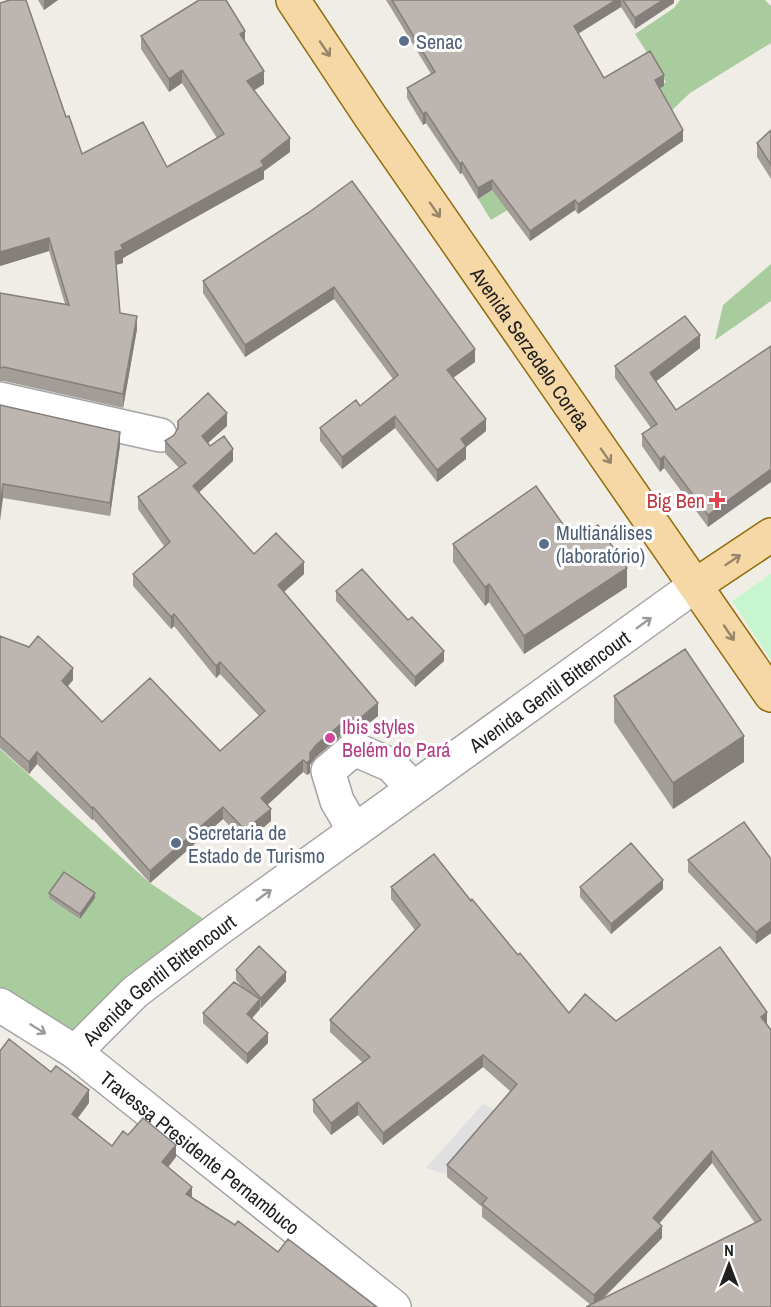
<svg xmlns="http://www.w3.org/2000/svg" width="771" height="1307" viewBox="0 0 771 1307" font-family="'Archivo Narrow',sans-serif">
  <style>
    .forest { fill: #a9cc9e }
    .park { fill: #c7f6ce }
    .parking { fill: #e0e0e0 }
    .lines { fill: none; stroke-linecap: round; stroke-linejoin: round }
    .minor-casing { stroke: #a4a4a4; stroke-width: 36 }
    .major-casing { stroke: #916c0a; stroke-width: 36 }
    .minor { stroke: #fff; stroke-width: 33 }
    .major { stroke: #f6d8a6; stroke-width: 33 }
    .wall { fill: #a39d97; fill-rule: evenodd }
    .shaded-wall { fill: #847f7b }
    .building { fill: #bdb6b0; stroke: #847f7b; stroke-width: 1.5 }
    .oneway { stroke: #96856a }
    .oneway2 { stroke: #9b9b9b }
    .service-dot { fill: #5c6f8a; stroke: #fff; stroke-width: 2 }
    .health-dot { fill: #e0444e; stroke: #fff; stroke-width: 2 }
    .hotel-dot { fill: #d1479c; stroke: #fff; stroke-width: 2 }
    .labels { text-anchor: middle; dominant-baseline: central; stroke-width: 6; stroke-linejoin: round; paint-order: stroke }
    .service-label { font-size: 20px; fill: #4e5e75; stroke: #fff; text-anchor: start }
    .street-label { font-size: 20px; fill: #202020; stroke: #fff }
    .health-label { font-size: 20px; fill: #be3a42; stroke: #fff; text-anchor: end }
    .hotel-label { font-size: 20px; fill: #b23c85; stroke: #fff; text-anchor: start }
  </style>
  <rect width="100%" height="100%" fill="#f0ede7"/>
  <path class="forest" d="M680,0H765L771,6V43L690,93L668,114L491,220L478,199L666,82L635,34L674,8Z
    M771,264V301L715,340L723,305Z
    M0,749L150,883L217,928L73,1035L0,989Z"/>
  <path class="park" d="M771,574V660L732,601Z"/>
  <path class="parking" d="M483,1104L501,1114L445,1174L426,1168Z"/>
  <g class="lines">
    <defs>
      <g id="minor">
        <path d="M0,399L160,435"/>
        <path d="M354,830L337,801L328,771L354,749L391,765L413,788"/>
        <path id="s1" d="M0,1005L75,1052L394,1307"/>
        <path id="s2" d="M75,1052L135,992L217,930L696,585"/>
      </g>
      <g id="major">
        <path id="s3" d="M293,0L370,116L771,695"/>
        <path d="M696,585L771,535"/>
      </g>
    </defs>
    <use href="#minor" class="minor-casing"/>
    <use href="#major" class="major-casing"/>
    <use href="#minor" class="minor"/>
    <use href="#major" class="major"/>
  </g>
  <path class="wall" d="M38,0H58L44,10Z
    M386,0H674V3L635,29L621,7L578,34L604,78L664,86L660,88L683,141L578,214L575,210L530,241L492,190L478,199L462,173L460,174L426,123L423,125L407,98V88L431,74Z
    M0,3L66,117L82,154L167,167L217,138L182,83L169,92L141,49V36L245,41L264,84L254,90L290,152L264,171V179L123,258V263L116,265L120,313L137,329L123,408L4,381H0V293L65,304L49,251L0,266Z
    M771,130V179L757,157V143Z
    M308,213L475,362L453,378L486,431L466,447V459L437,482L395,428L342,469L320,441V428L360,406L393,379L334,299L245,357L203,293V281Z
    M771,346L708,527L664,468L660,472L642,446V434L651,428L615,378V366L700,348L656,381L676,410Z
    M0,405L120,445L110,516L3,498Z
    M227,426L208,443L210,446L233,461L199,492L254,554L304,574L284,592L378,716L359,731H351L342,735L316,757L310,765V773L307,775L303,772L267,805L271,821L245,843L223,819L150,883L93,819L92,820L37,764L29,774L0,748V636L73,680L68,686L102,722L220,751L259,716L220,674L216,678L174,626L171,629L133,586V574L164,546L138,509V497L179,468L165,453V441Z
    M574,540L627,587L524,654L489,602L485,606L453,562V544Z
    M336,591L444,661L415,687L336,601Z
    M614,696L744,762L673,809L614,722Z
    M771,859V933L756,944L688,872V860Z
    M391,887L471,901L569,1013L616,1021L767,1025L771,1307L591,1305L482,1217V1207L447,1177V1165L510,1091L483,1067L383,1145L358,1115L331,1135L313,1112V1100L362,1062L330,1032V1020L415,930L391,899ZM712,1163L755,1223L603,1299L662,1238L659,1224Z
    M580,887L663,889L611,934L580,897Z
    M49,893L95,898L80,919L49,898Z
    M236,970L286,981L261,1008L260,1007V1009L252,1018L268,1043L247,1064L203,1023V1013L243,988L236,980Z"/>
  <path class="shaded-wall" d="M44,0H58L44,10Z
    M616,0H621V7L574,36V26Z
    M663,0H674V3L635,29V18Z
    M245,31V44L240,34Z
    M182,70V83L169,92V79Z
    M264,71V84L247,95V81Z
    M664,75V86L655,91V80Z
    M426,112V123L423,125V114Z
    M683,130V141L578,214V204Z
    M290,138V152L264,171V179L123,258V263L115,265V252L121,245L261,161Z
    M462,162V173L460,174V164Z
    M492,180V190L478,199V188Z
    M575,200V210L530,241V231Z
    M49,238V251L0,266V252Z
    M334,287V299L245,357V345Z
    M137,316V329L123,408V394Z
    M700,335V348L650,386V373Z
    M475,349V362L447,382V370Z
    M227,413V426L202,448V436Z
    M395,416V428L342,469V457Z
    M486,419V431L466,447V459L437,482V470L461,439Z
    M120,432V445L110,516V503Z
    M233,449V461L193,498V486Z
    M664,456V468L660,472V459Z
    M771,469V482L708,527V515Z
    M3,484V498L0,521V508Z
    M304,562V574L278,597V585Z
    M627,568V587L524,654V636Z
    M489,584V602L485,606V587Z
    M174,614V626L171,629V617Z
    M444,651V661L415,687V677Z
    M220,662V674L216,678V666Z
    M73,668V680L62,693V681Z
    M378,703V716L359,731V719Z
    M351,718V731L342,735L316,757L310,765V773L307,775V763L310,753L316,745L342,723Z
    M744,736V762L673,809V783Z
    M37,752V764L29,774V762Z
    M303,760V772L261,811V798Z
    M93,807V819L92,820V808Z
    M223,807V819L150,883V871Z
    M271,809V821L245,843V830Z
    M663,880V889L611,934V924Z
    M95,893V898L80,919V914Z
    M771,921V933L756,944V932Z
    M286,972V981L261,1008V998Z
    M260,999V1009L247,1024V1014Z
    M767,1012V1025L761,1017Z
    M268,1033V1043L247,1064V1054Z
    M483,1055V1067L383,1145V1133Z
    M89,1090V1103L72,1126V1114Z
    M358,1102V1115L331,1135V1123Z
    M176,1145V1157L162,1175V1162Z
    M712,1151V1163L653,1230V1218Z
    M192,1187V1199L186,1194Z
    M662,1226V1238L594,1307V1295Z"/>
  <path class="building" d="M10,0H26L66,117L69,116L82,154L143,122L167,167L224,134L182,70L169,79L141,36L199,0H226L245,31L240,34L264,71L247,81L290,138L261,161L264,166L121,245L123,249L115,252L120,313L137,316L123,394L4,367L0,368V293L69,305L49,238L0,252V3Z
    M392,0H616L574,26L604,78L650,51L664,75L655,80L683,130L578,204L575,200L530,231L492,180L478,188L462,162L460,164L426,112L423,114L407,88L435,72Z
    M623,0H663L635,18Z
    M771,130V165L757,143Z
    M352,181L475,349L447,370L486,419L461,439L466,446L437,470L395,416L342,457L320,428L356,400L360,406L398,375L334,287L245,345L203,281L308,213Z
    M685,316L700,335L650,373L676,410L771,346V469L708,515L664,456L660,459L642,434L657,424L615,366Z
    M208,393L227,413L202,436L210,446L224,436L233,449L193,486L254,554L276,533L304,562L278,585L378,703L359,719L351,718L342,723L316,745L310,753V760L307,763L303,760L261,798L271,809L245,830L223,807L150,871L93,807L92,808L37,752L29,762L0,736V636L29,647L38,636L73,668L62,681L102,722L150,678L220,751L265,711L220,662L216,666L174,614L171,617L133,574L170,542L138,497L186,463L165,441L174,435L178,428V421Z
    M0,405L120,432L110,503L3,484L0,508Z
    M536,486L574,540L598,525L627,568L524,636L489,584L485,587L453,544Z
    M362,569L408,620L412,617L444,651L415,677L336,591Z
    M685,649L744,736L673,783L614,696Z
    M744,822L771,859V921L756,932L688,860Z
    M631,843L663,880L611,924L580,887Z
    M434,854L471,901L472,899L518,955L520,953L569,1013L585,994L616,1021L720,947L767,1012L761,1017L771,1030V1307H586L761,1220L712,1151L653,1218L662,1226L594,1295L482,1204L487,1198L447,1165L517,1084L483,1055L383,1133L358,1102L331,1123L313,1100L370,1057L330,1020L420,925L391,887Z
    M64,872L95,893L80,914L49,893Z
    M259,946L286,972L261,998L236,970Z
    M234,982L260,999L247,1014L268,1033L247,1054L203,1013Z
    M9,1039L51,1072L56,1066L89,1090L72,1114L112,1146L123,1131L128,1135L143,1118L176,1145L162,1162L192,1187L186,1194L235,1225L238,1221L278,1252L288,1239L377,1307H0V1051Z"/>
  <defs><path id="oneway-shaft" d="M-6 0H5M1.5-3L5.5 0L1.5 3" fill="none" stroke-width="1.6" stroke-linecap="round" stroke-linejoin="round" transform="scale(1.5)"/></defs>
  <g class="oneway">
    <use href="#oneway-shaft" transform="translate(325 49) rotate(56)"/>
    <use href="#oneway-shaft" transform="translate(435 210) rotate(55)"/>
    <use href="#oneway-shaft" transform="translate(606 456) rotate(55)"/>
    <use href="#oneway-shaft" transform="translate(733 560) rotate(-34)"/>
    <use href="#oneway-shaft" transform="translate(729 633) rotate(56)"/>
  </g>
  <g class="oneway2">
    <use href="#oneway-shaft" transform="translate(644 623) rotate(-36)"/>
    <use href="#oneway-shaft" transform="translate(264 895) rotate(-36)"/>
    <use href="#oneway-shaft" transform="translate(38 1029) rotate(32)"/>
  </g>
  <g class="service-dot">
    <circle cx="404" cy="41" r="6"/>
    <circle cx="544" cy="544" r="6"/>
    <circle cx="176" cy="843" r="6"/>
  </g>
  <path class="health-dot" d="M714 491h6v6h6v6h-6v6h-6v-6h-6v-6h6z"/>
  <circle class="hotel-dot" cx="330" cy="738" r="6"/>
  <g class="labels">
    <g class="service-label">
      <text x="416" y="41">Senac</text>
      <text x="556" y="532">Multianálises<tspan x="556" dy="23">(laboratório)</tspan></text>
      <text x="188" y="832">Secretaria de<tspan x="188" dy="23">Estado de Turismo</tspan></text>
    </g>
    <g class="street-label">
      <text stroke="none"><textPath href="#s3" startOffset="422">Avenida Serzedelo Corrêa</textPath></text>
      <text stroke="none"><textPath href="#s2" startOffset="597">Avenida Gentil Bittencourt</textPath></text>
      <text stroke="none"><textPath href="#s2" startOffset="111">Avenida Gentil Bittencourt</textPath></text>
      <text stroke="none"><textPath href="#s1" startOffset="249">Travessa Presidente Pernambuco</textPath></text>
    </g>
    <g class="health-label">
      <text x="705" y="500">Big Ben</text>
    </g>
    <g class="hotel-label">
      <text x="342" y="726">Ibis styles<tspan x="342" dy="23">Belém do Pará</tspan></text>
    </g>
  </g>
  <g transform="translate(729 1265)" stroke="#ffffff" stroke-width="4.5" paint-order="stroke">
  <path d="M0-4.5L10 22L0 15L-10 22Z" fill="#202020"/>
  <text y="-9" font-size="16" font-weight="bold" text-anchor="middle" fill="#202020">N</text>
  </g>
</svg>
